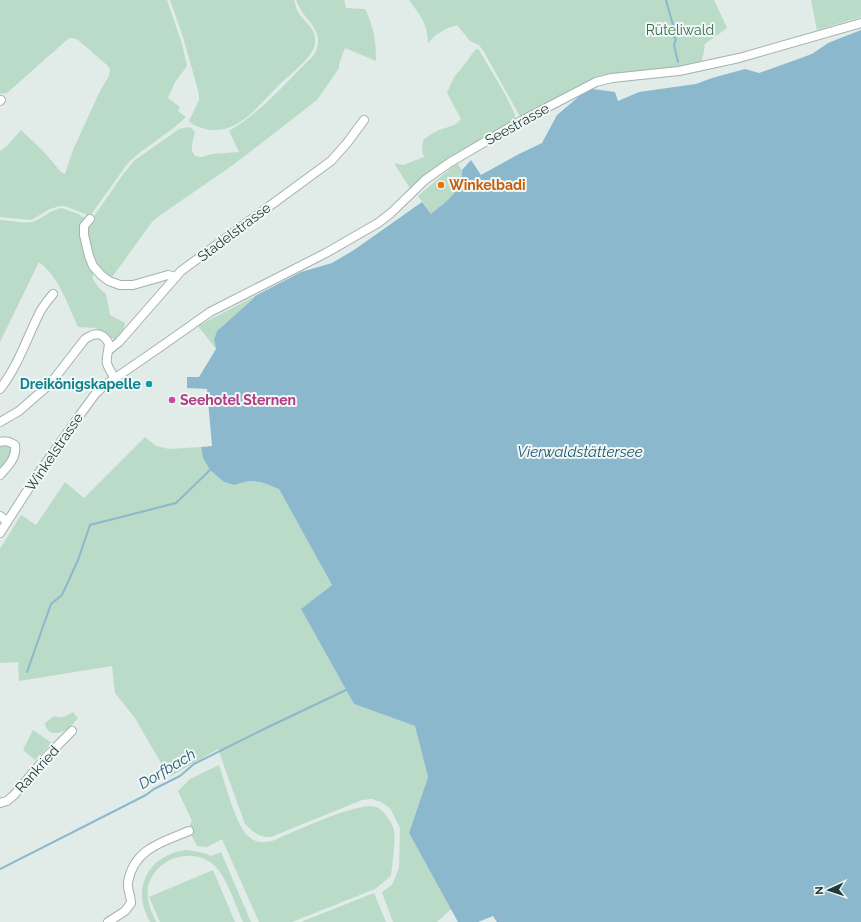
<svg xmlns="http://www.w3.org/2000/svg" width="861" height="922" viewBox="0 0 861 922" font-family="Raleway,sans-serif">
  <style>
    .green { fill: #badbc8 }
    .water { fill: #8bb8cd }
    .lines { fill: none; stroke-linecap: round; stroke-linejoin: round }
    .stream { stroke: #8bb8cd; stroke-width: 2 }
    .minor-casing { stroke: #a4b2b0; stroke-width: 10 }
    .minor { stroke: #fff; stroke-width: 8 }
    .food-dot { fill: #e8710a; stroke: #f1f7f5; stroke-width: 1.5 }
    .culture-dot { fill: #0f9aa8; stroke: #f1f7f5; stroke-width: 1.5 }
    .hotel-dot { fill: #d1479c; stroke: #f1f7f5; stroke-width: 1.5 }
    .labels { text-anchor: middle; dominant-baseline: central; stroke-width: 4; stroke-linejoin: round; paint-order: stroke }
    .park-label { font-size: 14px; fill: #2e6f52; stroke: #f1f7f5 }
    .street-label { font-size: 14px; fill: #223a38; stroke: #f1f7f5 }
    .food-label { font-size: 14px; font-weight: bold; fill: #c56008; stroke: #f1f7f5; text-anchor: start }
    .culture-label { font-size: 14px; font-weight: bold; fill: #0d838f; stroke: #f1f7f5; text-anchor: end }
    .hotel-label { font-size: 14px; font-weight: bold; fill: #b23c85; stroke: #f1f7f5; text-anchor: start }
    .water-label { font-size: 15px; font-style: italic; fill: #1f5773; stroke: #f1f7f5 }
  </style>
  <rect width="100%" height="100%" fill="#e1ebe8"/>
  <path class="green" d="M0,0H167L182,44L187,66L175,82L168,98L180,107L178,111L186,117L175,127L138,154L128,163L90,216L65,206H60L50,209L31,220L0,217V151L6,147L21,130L43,151L61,172L65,174L73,150L100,91L109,76L110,70L108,66L77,39L69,38L7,93L0,94Z
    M170,0H294C295,4 296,8 298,12C304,22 317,29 315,43C314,56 292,73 282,82C260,103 237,139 202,128C197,126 192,125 189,121L199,100V94L183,37Z
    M296,0H344L346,8L365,9C374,27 376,41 376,61L345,48L339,64V68L317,100L233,165L159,216L152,222L110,280L97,269L86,235L90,222L124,173L135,160L179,129L188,127L191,128L195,132C193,141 189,149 195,156L202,157L212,154L239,152L229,131C262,112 287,81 314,55C328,30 303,21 296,0Z
    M409,0H714L727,28L705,44L702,62L671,69L622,73L521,118L484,52L479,45L470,41L457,25C445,29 435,33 428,44C428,24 420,15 409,0Z
    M811,0H861V17L817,30Z
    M476,49L479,50C487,64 515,107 516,121L411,190L394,163L403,165L424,157L422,151L423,140C428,136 433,133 439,130C447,127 457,126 461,119L447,93L454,77L461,69Z
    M457,163L462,170L463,177L454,195L431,214L418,196Z
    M62,208L78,214L88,220L84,225L93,268V279L99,288L106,294L110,315L125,323L123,332L115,340L96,328L78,327C68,305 59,277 39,262L0,342V220C11,220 25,225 35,221C44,217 52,209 62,208Z
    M255,296L254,298L217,331L214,339L216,349L198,326Z
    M145,437L156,446L169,449L201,447L203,458L210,470L224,482L234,485L249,481L261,482L279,489L332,585L301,609L354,704L415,726L428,777L409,833L451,909L437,922H393L382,892L392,885L399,868L400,828L390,808L381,802L372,799L362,800L271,837C258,837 253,832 245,824L218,749L169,777L135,718L115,693L112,666L19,681L18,662L0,663V549L21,515L36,525L65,482L84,498Z
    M6,445L12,448V454L0,468V446Z
    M73,712L78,718C75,721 72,726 69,728C60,735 46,736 45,723L54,716C61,719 66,717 73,712Z
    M33,730L52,743L35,760L23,750Z
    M219,765C225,782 236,827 249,837C256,843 264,843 272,841C292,833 358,801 376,807C384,810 392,822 394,830C396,840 392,865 391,876L375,889L292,922H259L222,839L207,847L197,846L188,828L192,821L178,791L190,779Z
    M187,850L204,853L211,856L221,852L251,922H243C236,906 226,876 214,865C192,846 155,858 148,887C146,900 151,911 156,922H150C146,914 143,907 142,898C141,870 161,853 187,850Z
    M213,870L235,922H160L149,897Z
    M374,893L386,922H301Z"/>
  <path class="water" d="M861,30V922H497L493,916L478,922H458L409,833L428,777L415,726L354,704L301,609L332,585L279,489L261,482L249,481L234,485L224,482L210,470L203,458L201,447L212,446L207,389L187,388V377H199L216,349L214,339L217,331L254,298L255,296L301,272L332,263L354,250L422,202L431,214C445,202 464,191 462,170L471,160L481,175L519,154L542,143L557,115L576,99L581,93L593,89L615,92L618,101L639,92L696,84L712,78L745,69L759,73L812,54L828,43Z"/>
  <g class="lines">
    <path class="stream" d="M666,0L673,25L671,34L676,39L674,45L678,62
      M27,672L51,604L62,595L78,560L90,525L176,503L210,470
      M0,869L146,795L154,789L180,776L194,764L262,730L346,690"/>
    <defs>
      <path id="minor" d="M0,101L1,100
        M90,219L84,226V235L89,256L93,266L101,275L109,281L120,285H133L168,275L176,277
        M109,350L119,342L181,271L331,161L347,143L364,120
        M0,389C18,366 26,340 39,314C42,307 48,300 53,294
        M0,422L19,411L50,384L85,339C96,332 103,332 109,344C107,363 103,359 114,377
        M0,442C6,440 10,442 15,445C17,458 8,466 0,475
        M0,516L7,521
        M0,533L38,474L82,412L96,393L105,385L156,350L210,312L326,253L378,223L391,213L425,180L449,163L483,143L521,121L596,82L612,78L679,71L739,58L861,23
        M0,803L7,801L14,795L47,756L72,731
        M108,922L125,911L131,903C131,896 127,889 128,882C134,849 162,842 189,831"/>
    </defs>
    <use href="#minor" class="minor-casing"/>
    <use href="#minor" class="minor"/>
  </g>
  <circle class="food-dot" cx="441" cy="185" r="4"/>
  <circle class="culture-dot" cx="149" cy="384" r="4"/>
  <circle class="hotel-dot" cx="172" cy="400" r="4"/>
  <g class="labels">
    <g class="park-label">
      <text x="680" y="30">Rüteliwald</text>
    </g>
    <g class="street-label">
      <text transform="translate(517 124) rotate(-29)">Seestrasse</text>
      <text transform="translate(234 232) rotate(-37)">Stadelstrasse</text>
      <text transform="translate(54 452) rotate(-56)">Winkelstrasse</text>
      <text transform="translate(37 769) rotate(-48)">Rankried</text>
    </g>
    <g class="food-label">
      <text x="449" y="185">Winkelbadi</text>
    </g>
    <g class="culture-label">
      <text x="141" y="384">Dreikönigskapelle</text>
    </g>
    <g class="hotel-label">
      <text x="180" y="400">Seehotel Sternen</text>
    </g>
    <g class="water-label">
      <text x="580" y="452">Vierwaldstättersee</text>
      <text transform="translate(167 769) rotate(-31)">Dorfbach</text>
    </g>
  </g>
  <g transform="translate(829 890) rotate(267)" stroke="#f1f7f5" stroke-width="3" paint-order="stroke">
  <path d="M0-3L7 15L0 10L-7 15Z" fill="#223a38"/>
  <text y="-6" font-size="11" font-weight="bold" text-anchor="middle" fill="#223a38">N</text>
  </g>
</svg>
